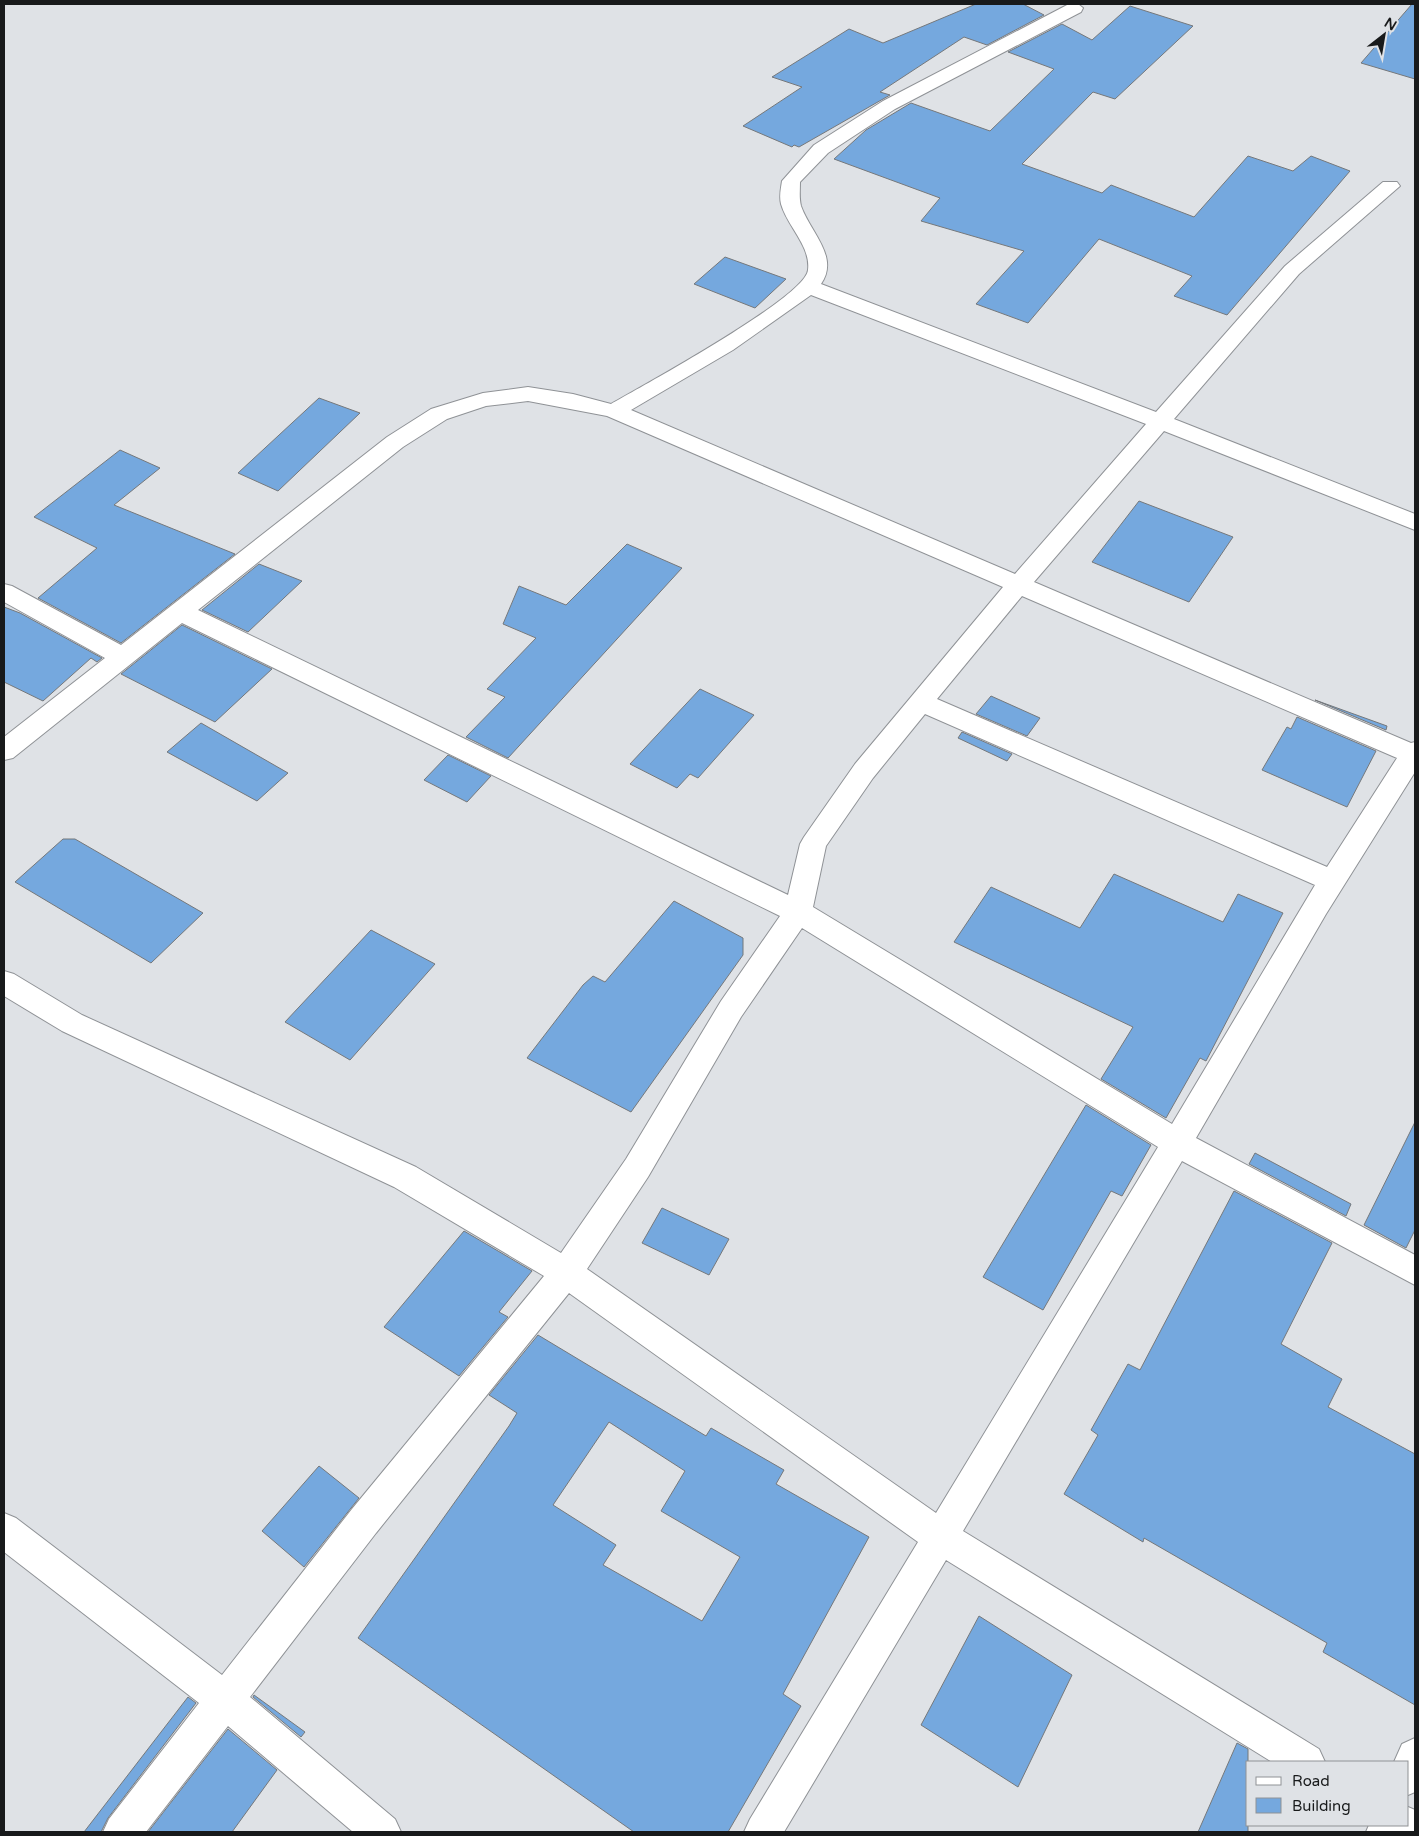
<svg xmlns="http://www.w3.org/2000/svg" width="1419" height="1836" viewBox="0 0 1419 1836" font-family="'Varela Round',sans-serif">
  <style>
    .building { fill: #75a8de; stroke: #75787b; fill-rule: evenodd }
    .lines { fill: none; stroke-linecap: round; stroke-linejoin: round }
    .minor-casing { stroke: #8f9296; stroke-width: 2 }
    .minor { fill: #fff; fill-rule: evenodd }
  </style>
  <rect width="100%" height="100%" fill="#dfe2e6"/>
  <path class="building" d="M976,4H1023L1044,15L987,45L964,37L880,92L890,95L799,147L794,145L792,147L743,126L802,87L772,77L849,29L883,43Z
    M1412,4H1415V79L1361,63Z
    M1130,6L1193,26L1115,99L1093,92L1022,164L1102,193L1111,185L1194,217L1248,156L1293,171L1311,156L1350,171L1227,315L1174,296L1192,276L1099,239L1028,323L976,304L1024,251L921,221L940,198L834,159L866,130L911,103L990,131L1054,69L1008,52L1062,24L1092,40Z
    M725,257L786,279L755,308L694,284Z
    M319,398L360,413L278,491L238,473Z
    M120,450L160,468L114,505L235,554L121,643L38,598L97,548L34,517Z
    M1139,501L1233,537L1189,602L1092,562Z
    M627,544L682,568L508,758L466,737L505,697L487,689L536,638L503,624L519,586L566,605Z
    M259,564L302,581L248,632L202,610Z
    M4,607L20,613L102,658L97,662L91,658L43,701L4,682Z
    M182,625L272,669L215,722L121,674Z
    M700,689L754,715L698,778L690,774L677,788L630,764Z
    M991,696L1040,718L1027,736L976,714Z
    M1315,700L1387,726L1386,730Z
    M1297,717L1376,751L1347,807L1262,770L1287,727L1291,729Z
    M201,723L288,773L257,801L167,752Z
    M962,732L1012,754L1007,761L958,738Z
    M448,755L491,776L467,802L424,780Z
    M63,839H75L203,913L151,963L15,882Z
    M1114,874L1223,922L1238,894L1283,913L1206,1061L1200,1058L1166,1118L1101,1079L1133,1027L954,942L991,887L1080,928Z
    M674,901L743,938V955L631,1112L527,1058L583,985L593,976L605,982Z
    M371,930L435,964L350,1060L285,1022Z
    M1086,1105L1151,1145L1122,1196L1111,1191L1043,1310L983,1277Z
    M1415,1122V1230L1406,1248L1364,1225Z
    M1255,1153L1351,1204L1346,1216L1249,1164Z
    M1234,1191L1332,1243L1281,1344L1342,1379L1328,1407L1415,1454V1705L1323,1652L1327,1643L1144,1538L1143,1542L1064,1494L1098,1435L1091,1430L1128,1364L1140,1370Z
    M662,1208L729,1239L709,1275L642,1243Z
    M464,1231L532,1271L499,1312L508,1317L459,1376L384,1327Z
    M538,1335L706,1436L711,1428L784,1470L776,1484L869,1537L783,1694L801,1706L728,1832H634L358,1638L509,1426L517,1413L489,1395ZM609,1422L685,1471L661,1511L740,1557L702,1621L603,1565L616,1545L553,1505Z
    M319,1466L359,1498L304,1567L262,1531Z
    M979,1616L1072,1675L1018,1787L921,1725Z
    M254,1695L305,1732L301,1737L253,1697Z
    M188,1697L196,1703L108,1818L101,1832H84Z
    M228,1729L277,1770L232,1832H148Z
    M1237,1743L1248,1749V1832H1198Z"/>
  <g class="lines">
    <defs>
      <path id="minor" d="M1069,4H1078L1083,8L1081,12L895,109L828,153L800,182C800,190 799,198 801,206C810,232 840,257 821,284L1156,412L1285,266L1383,182H1397L1400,186L1299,274L1174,419L1415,514V530L1164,431L1034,582L1411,743L1415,742V772L1326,914L1196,1138L1415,1255V1285L1182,1161L963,1531L1319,1749L1325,1762H1272L946,1560L784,1832H744L750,1819L918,1542L569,1293L376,1533L250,1697L395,1819L401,1832H353L228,1726L146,1832H103L109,1819L199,1703L4,1552V1513L16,1518L222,1675L352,1509L544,1276L394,1187L62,1031L4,996V971L14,974L82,1015L416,1167L561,1253L626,1159L721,1001L780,916L182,623L13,758L4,760V737L105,658L4,602V584L12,586L121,645L387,437L431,409L483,393L528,387L573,394L611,404C641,387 806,297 808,270C811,246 787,226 781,204C779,196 781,188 782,181L814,145L883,101ZM811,295L1146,424L1015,574L631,410L733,350ZM528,401L607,416L1003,587L855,764L804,837L800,844L788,895L198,610L403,447L447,419L486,406ZM1022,596L1397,758L1327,867L937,699ZM925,714L1315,885L1172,1124L813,907L826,846L873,778ZM802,928L1158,1147L936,1513L587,1269L648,1177L741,1017Z
        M1415,1738V1792L1408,1795V1762H1394L1402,1744Z
        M1408,1807L1415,1810V1832H1366L1369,1825H1408Z"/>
    </defs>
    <use href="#minor" class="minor-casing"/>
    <use href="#minor" class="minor"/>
  </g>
  <rect width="1419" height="1836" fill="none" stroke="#181a1b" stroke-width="10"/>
  <rect x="1246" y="1761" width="162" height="65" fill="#dfe2e6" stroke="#8f9295"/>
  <rect x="1256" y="1777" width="25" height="8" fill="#ffffff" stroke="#8f9295"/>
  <text x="1292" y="1786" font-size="15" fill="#181a1b">Road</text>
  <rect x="1256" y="1798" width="25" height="15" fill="#75a8de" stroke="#8f9295"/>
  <text x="1292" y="1811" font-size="15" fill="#181a1b">Building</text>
  <g transform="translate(1384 35) rotate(31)" stroke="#dfe2e6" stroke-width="4" paint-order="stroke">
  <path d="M0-4L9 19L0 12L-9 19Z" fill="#181a1b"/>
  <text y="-8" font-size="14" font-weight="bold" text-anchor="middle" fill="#181a1b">N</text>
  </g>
</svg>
